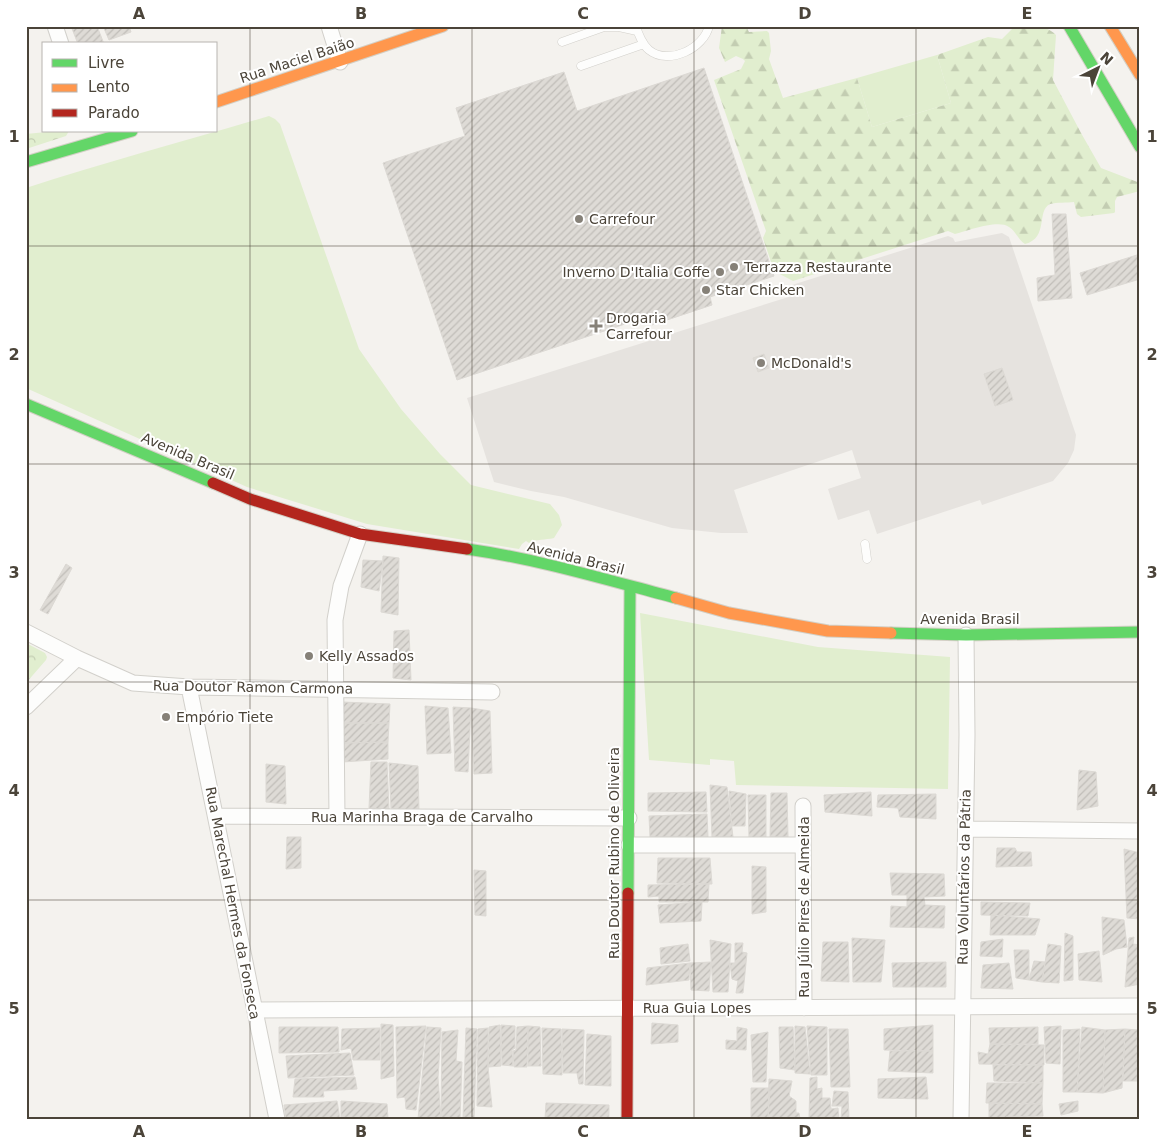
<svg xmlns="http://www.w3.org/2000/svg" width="1166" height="1145" viewBox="0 0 1166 1145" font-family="'DejaVu Sans',sans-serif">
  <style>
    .grass { fill: #e1eecf }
    .forest { fill: url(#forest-firs) }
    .park { fill: url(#park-crowns) }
    .parking { fill: #e6e3df }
    .building { fill: url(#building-hatch); stroke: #dcd9d4 }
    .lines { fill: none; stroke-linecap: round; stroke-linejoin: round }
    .lane-casing { stroke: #d2d0cb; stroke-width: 9 }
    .street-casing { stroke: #d2d0cb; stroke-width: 17 }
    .fast-casing { stroke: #d3cfc5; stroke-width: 13 }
    .slow-casing { stroke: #d3cfc5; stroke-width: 13 }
    .jam-casing { stroke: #d3cfc5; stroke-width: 13 }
    .lane { stroke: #fdfdfc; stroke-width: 8 }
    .street { stroke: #fdfdfc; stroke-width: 15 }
    .fast { stroke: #63d668; stroke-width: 11 }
    .slow { stroke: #ff974d; stroke-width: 11 }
    .jam { stroke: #b3261e; stroke-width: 11 }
    .grid { fill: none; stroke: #4b4439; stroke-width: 1; stroke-opacity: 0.55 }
    .poi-dot { fill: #868178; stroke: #fff; stroke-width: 2 }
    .labels { text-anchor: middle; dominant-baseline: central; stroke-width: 4; stroke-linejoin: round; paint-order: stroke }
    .street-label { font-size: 14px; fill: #4b4439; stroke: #fff }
    .poi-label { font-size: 14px; fill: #4b4439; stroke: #fff; text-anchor: start }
    .neatline { fill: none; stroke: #4b4439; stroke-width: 2 }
    .grid-label { font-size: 16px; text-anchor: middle; font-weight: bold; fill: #4b4439 }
  </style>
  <defs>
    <pattern id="forest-firs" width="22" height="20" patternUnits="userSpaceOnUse" patternTransform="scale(1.25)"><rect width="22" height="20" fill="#e1eecf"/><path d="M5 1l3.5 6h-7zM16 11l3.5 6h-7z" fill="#c3cdb2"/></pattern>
    <pattern id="park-crowns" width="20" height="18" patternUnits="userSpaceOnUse" patternTransform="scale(1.25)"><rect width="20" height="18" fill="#e1eecf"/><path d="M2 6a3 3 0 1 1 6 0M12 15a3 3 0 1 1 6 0" fill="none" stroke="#c3cdb2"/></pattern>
    <pattern id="building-hatch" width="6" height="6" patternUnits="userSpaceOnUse" patternTransform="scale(1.25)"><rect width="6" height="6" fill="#dedbd6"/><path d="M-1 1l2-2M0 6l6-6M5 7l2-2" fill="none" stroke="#c0bdb8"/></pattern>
  </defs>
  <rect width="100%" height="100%" fill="#f4f2ee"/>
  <path class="grass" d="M937,55L951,103L872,127L857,78Z
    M269,116L275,119L280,124L359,349L401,409L440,454L471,485L550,504L559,515L562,525L554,538C545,540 537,539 529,543L526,541L522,544L519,549L367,524L247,487L26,388V188C107,162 188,140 269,116Z
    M640,613L818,647L950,657L948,789L736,785L734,761L710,759V765L649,760Z"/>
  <path class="forest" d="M722,26H746L749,32L767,31L769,33L771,51L769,59L783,98L857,78L872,127L951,103L937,55L988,37L1002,39L1012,29C1029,27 1042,22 1056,35L1053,80L1081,133L1101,168L1140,183V191L1117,197L1115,201V212L1114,213L1081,217L1077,214L1074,202C1067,203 1057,202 1050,204C1036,211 1049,238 1025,244C1018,240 1016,231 1009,227C998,219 967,231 955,234L948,231L793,281L774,271L763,238L766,231L714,80L741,69L745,61L743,59L736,56L725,62L719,48Z"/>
  <path class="park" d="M56,131H69L66,136L26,149V134Z
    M26,643L45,653L47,657L46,660L26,683Z"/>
  <path class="parking" d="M1002,233L1009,237L1076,435L1074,450L1068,463L1053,481L982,505L980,500L877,534L869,510L838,520L828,489L861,478L852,450L734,490L748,533H721L672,528L564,497L531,491L494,482L467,398L795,295L792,285L948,236L953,238L955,242Z"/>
  <path class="building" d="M71,26H97L104,44H78Z
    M103,26H129L131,32L109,40Z
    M704,68L774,276L710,297L712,305L652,325L649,316L457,380L383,163L465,136L456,108L564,72L577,111Z
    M1052,214H1066L1072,298L1038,301L1037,278L1055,275Z
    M1140,254V279L1087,295L1080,273Z
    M764,354L769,368L758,372L753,358Z
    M1002,368L1013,400L995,406L984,374Z
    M383,556L399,558L398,615L381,612Z
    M363,560L383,561L379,591L361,587Z
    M66,564L72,568L48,614L40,610Z
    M409,630L411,680L393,678L394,631Z
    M342,702L390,704L389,723H343Z
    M425,706L448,708L451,753L427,754Z
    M453,707L471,708L468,772L455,771Z
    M471,708L490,711L492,773L474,774Z
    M343,723H389L388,742L342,743Z
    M388,742V759L342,762V743Z
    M371,762H387L389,810L369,808Z
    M389,763L418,766L419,812L391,808Z
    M266,764L285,766L286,804L266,802Z
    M1079,770L1096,772L1098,806L1077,810Z
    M710,785L727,787L733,837H712Z
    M729,791L746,794L745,826H732Z
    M706,792L707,812L648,811V793Z
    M871,792L872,816L825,812L824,795Z
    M771,793H787L788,837H770Z
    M936,794V819L900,817L898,808L877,807L878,795Z
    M748,795H766V837L749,838Z
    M707,814L708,837H650L649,816Z
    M287,837H301V868L286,869Z
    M997,848H1015L1017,852H1031L1032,866L996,867Z
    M1124,849L1140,853V919L1127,918Z
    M658,858H710L712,884L657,883Z
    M752,866L766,867V912L752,914Z
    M474,870L486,871V916L475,915Z
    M890,873L944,874L945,896L924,897L925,905L945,906L944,928L890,927L891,906L907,907V895H892Z
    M709,884L708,902H659V896L648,897V885Z
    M702,902L701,921L660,923L658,905Z
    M981,902L1030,903L1028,916L981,915Z
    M991,915L1040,919L1035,935H990Z
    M1102,917L1124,920L1127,947L1116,949L1103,955Z
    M1065,933L1073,936V980L1064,981Z
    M1134,937L1133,944L1140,945V984L1125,987L1129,938Z
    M852,938L885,940L881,982H853Z
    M1003,939L1002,957L980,956L981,942Z
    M710,940L731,944L728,992H713Z
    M823,942H848L849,982L821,981Z
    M735,943H743L742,952L747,953L743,993H736L738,981L732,979L730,963H735Z
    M688,944L690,961L661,964L660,948Z
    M1048,944L1061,946L1059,983L1042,982Z
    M1014,950H1029V980L1016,978Z
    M1099,951L1102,982L1079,980L1078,954Z
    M1034,961L1045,962L1042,982L1029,980Z
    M711,962L709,991L691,990L690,963Z
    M946,962V987H893L892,963Z
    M690,963L689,980L646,985L647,968Z
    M1009,963L1013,989L981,988L983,965Z
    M652,1023L678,1025V1042L651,1044Z
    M381,1024L393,1025L394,1076L381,1079Z
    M500,1025L501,1066L488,1067L489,1027Z
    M501,1025L515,1026V1048L512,1050L513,1066L502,1065Z
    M933,1025V1051L884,1050V1029Z
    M426,1026L416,1110L406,1109L405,1097L397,1098L396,1027Z
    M528,1026L540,1027L541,1066H528Z
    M528,1026L527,1067H514L513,1051L516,1050L517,1027Z
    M795,1026L805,1027L810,1074L795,1073Z
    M807,1026L827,1027V1075H811Z
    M1061,1026L1060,1064L1046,1063L1044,1027Z
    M279,1027H338L339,1052L279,1053Z
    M427,1027L441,1028L438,1078L441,1119H418Z
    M737,1027L747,1029L746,1050L726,1049V1040L737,1041Z
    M779,1027H793L795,1070L780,1068Z
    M1038,1027V1044H990L989,1028Z
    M1082,1027L1105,1030L1103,1093L1077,1092Z
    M380,1028V1060H353L351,1048L341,1050L342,1029Z
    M466,1028L477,1029L474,1119H463Z
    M488,1028V1067L492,1107L477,1106L478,1029Z
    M542,1028L561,1029L562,1075L543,1074Z
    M562,1029L584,1030L583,1084H579L577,1073H563Z
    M829,1029H848L850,1087H831Z
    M1080,1029L1077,1092H1063V1030Z
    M1125,1029L1138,1030L1139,1081H1123Z
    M1125,1029L1122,1088L1103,1093L1105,1030Z
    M458,1030L456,1061L462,1062L460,1119H441L442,1032Z
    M768,1032L766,1082H753L751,1035Z
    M587,1034L611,1036V1086L585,1085Z
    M990,1044L1044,1045V1065L979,1064L978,1052L988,1054Z
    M890,1051H933V1073L888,1071Z
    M350,1053L354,1075L288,1078L286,1056Z
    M993,1065H1043V1083L994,1081Z
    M355,1077L357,1089L323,1091L324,1097H293L295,1079Z
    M817,1077V1089L822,1088V1098H830L831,1109L838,1108L839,1119H809L810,1078Z
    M926,1077L928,1099L878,1098V1079Z
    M769,1079L792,1081L789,1096L796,1101V1113H799L800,1119H768Z
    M987,1083H1043L1042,1104L986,1103Z
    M751,1088H770L768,1119H751Z
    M834,1091L848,1092L849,1119H841L842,1106H832Z
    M337,1101L340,1119H286L284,1105Z
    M341,1101L387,1104L388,1119H341Z
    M1078,1101V1111L1061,1115L1059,1104Z
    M546,1103L609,1105V1119H545Z
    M989,1103L1042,1104L1043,1116L1006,1117V1119H989Z"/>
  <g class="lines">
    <defs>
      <path id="lane" d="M636,26C638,34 643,45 649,50C669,66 704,48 709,26
        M562,42L604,27H619L637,31
        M581,66L644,44
        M865,544L867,559"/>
      <path id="street" d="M55,26L61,44
        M329,26L340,62
        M26,632L77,658L133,683L189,687L492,692
        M189,687L277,1119
        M26,707L77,658
        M803,806L804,1008
        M216,816L629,818
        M337,817L335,620L341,586L360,534
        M966,829L1140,831
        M629,845H803
        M255,1010L1140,1006
        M961,1119L967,735L966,635"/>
      <path id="fast" d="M1069,26L1140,147
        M26,162L132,131
        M26,404L213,483
        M467,549C538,559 607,580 676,598
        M891,633L966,635L1140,632
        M628,893L630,587"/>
      <path id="slow" d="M1110,26L1140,75
        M216,102L443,26
        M676,598L729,613L828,631L891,633"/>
      <path id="jam" d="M213,483L250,499L360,534L467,549
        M627,1119L628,893"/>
    </defs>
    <use href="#lane" class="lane-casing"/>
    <use href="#street" class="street-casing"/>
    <use href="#fast" class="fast-casing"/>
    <use href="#slow" class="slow-casing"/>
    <use href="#jam" class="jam-casing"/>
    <use href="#lane" class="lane"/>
    <use href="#street" class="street"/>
    <use href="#fast" class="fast"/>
    <use href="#slow" class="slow"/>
    <use href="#jam" class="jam"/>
  </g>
  <path class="grid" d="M250,26V1119M472,26V1119M694,26V1119M916,26V1119M26,246H1140M26,464H1140M26,682H1140M26,900H1140"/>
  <g class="poi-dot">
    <circle cx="579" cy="219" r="5"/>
    <circle cx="734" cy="267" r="5"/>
    <circle cx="720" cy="272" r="5"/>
    <circle cx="706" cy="290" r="5"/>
    <path d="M593.5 318.5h5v5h5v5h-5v5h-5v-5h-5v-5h5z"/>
    <circle cx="761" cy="363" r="5"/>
    <circle cx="309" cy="656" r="5"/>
    <circle cx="166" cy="717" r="5"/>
  </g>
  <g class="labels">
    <g class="street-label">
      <text transform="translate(297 60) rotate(-18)">Rua Maciel Baião</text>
      <text transform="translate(188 456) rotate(23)">Avenida Brasil</text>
      <text transform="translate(576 558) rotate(14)">Avenida Brasil</text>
      <text x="970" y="619">Avenida Brasil</text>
      <text transform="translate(253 687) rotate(1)">Rua Doutor Ramon Carmona</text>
      <text x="422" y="817">Rua Marinha Braga de Carvalho</text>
      <text transform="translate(614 853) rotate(-90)">Rua Doutor Rubino de Oliveira</text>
      <text transform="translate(964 877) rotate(-89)">Rua Voluntários da Pátria</text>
      <text transform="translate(233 903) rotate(79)">Rua Marechal Hermes da Fonseca</text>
      <text transform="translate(804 907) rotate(-90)">Rua Júlio Pires de Almeida</text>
      <text x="697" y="1008">Rua Guia Lopes</text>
    </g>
    <g class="poi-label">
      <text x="589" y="219">Carrefour</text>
      <text x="744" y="267">Terrazza Restaurante</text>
      <text x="710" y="272" text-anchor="end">Inverno D'Italia Coffe</text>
      <text x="716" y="290">Star Chicken</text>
      <text x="606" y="318">Drogaria<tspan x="606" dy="16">Carrefour</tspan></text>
      <text x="771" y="363">McDonald's</text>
      <text x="319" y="656">Kelly Assados</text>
      <text x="176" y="717">Empório Tiete</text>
    </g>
  </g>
  <rect width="1166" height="1145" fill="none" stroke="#ffffff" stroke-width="55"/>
  <rect x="42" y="42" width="175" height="90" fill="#ffffff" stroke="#b7b4b0"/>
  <rect x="52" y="59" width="25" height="8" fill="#63d668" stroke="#b7b4b0"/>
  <text x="88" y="68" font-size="15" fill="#4b4439">Livre</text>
  <rect x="52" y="84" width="25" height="8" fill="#ff974d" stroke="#b7b4b0"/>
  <text x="88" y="92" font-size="15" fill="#4b4439">Lento</text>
  <rect x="52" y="109" width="25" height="8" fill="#b3261e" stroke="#b7b4b0"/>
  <text x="88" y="118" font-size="15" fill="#4b4439">Parado</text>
  <g transform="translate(1098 68) rotate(42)" stroke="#ffffff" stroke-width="4" paint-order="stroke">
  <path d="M0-4L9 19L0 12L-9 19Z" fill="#4b4439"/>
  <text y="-8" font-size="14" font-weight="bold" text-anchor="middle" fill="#4b4439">N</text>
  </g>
  <rect x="28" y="28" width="1110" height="1090" class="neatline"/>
  <g class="grid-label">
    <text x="139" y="19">A</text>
    <text x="361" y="19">B</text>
    <text x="583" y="19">C</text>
    <text x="805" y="19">D</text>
    <text x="1027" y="19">E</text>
    <text x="14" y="142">1</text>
    <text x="1152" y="142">1</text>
    <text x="14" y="360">2</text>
    <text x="1152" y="360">2</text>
    <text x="14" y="578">3</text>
    <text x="1152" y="578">3</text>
    <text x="14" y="796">4</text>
    <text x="1152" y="796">4</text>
    <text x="14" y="1014">5</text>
    <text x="1152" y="1014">5</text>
    <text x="139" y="1137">A</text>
    <text x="361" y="1137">B</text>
    <text x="583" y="1137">C</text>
    <text x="805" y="1137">D</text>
    <text x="1027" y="1137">E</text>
  </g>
</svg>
